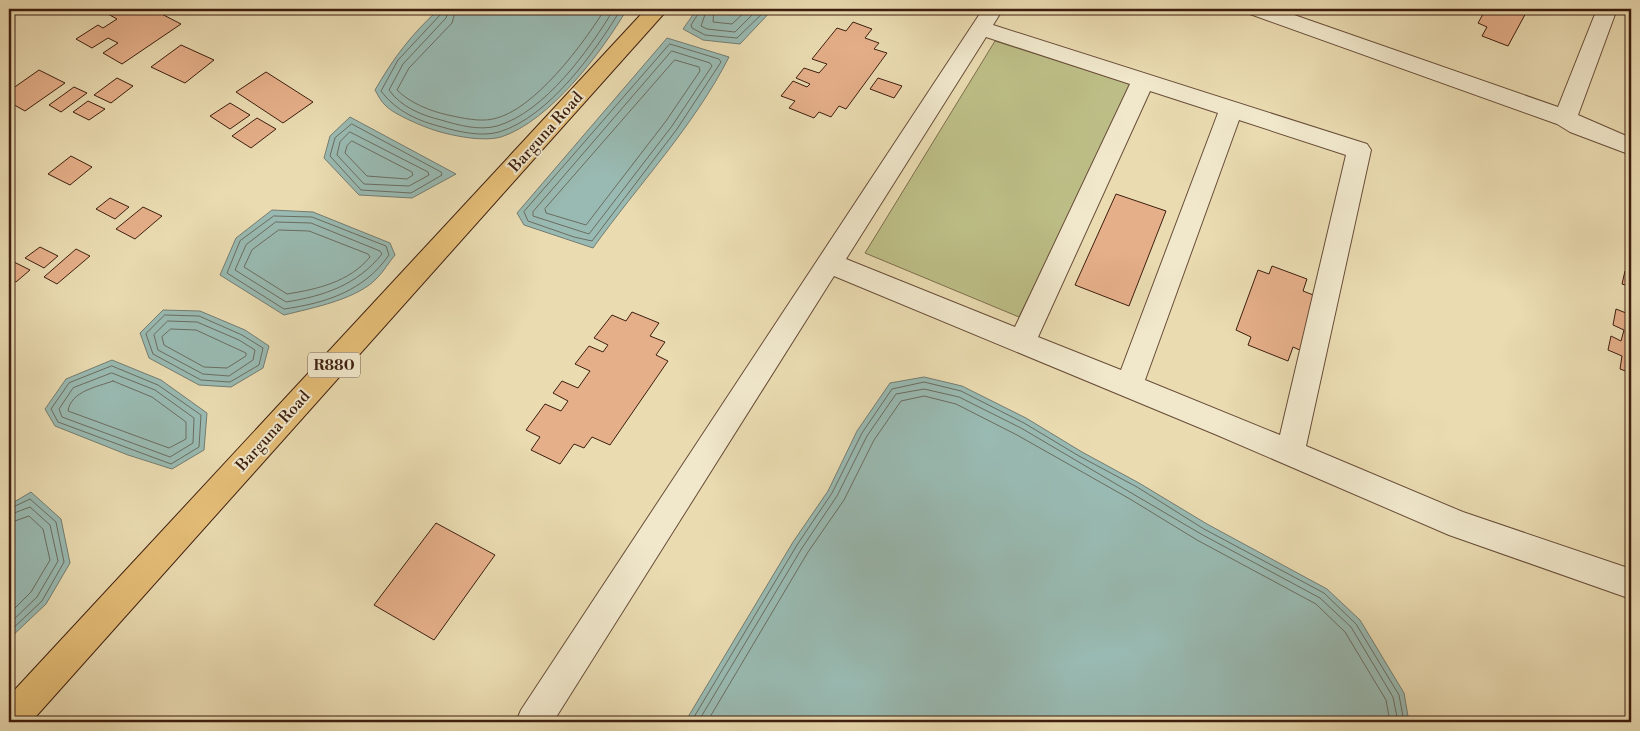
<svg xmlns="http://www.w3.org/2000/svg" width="1640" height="731" viewBox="0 0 1640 731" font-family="'Libre Bodoni',serif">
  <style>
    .green { fill: #bdbe87; stroke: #7d6e4b }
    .water { fill: #99bab2; stroke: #747c71 }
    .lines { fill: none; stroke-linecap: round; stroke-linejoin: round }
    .shore { stroke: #6b6c60; stroke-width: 1 }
    .building { fill: #e5af89; stroke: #3d1e0f }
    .minor-casing { stroke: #684d38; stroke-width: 2 }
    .major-casing { stroke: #3d1e0f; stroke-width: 2 }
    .minor { fill: #f1e8cc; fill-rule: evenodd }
    .major { fill: #e5be78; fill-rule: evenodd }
    .labels { text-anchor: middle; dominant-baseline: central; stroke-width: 4; stroke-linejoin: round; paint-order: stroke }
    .shield { fill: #f1e8cc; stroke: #735b48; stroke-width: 1 }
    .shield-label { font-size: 15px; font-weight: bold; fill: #3d1e0f }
    .street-label { font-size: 16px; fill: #3d1e0f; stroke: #f1e8cc }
  </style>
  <rect width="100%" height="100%" fill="#eadbb1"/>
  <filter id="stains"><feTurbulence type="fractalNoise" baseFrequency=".004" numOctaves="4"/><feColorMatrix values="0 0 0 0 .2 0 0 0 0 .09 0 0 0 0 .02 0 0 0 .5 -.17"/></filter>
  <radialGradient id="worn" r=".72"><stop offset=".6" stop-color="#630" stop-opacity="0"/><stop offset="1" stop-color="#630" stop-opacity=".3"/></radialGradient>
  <path class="green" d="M995,41L1133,85L1019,317L865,253Z"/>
  <path class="water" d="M439,9H627C602,52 550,121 501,137C483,142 454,136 437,131C424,127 395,115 386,106C381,102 378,95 375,90C394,57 411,35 439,9Z
    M697,9H773L740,44L703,40L683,29Z
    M667,38L729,57C694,126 638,185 593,248L524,225L517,213Z
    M350,117L456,174L412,198L359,195L324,158L330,136Z
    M272,210L313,212L390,243L395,255C389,262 384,271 378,277C359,299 312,308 284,315L220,275L236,238Z
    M163,310L200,311L245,330L269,346L263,368L231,387L199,385L149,358L140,333Z
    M112,360L161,380L207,413L204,450L172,469L128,455L55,426L45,409L66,379Z
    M924,377L962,386L1026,418L1082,452L1139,483L1207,524L1327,589L1360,620L1404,693L1409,722H685L793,542L828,491L857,431L890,383Z
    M31,492L61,519L70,563L46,604L9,639V505Z"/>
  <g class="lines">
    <path class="shore" d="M442,9L441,14L398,60L381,91C396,111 418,121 442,127C460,132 481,137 499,132C549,117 595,52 621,9
      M449,9L446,18L403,64L389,90C401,107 421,115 441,120C458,125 479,131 497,126C545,112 589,50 614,9
      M456,9L452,23L409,68L397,90C410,103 430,111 448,115C462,118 479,122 493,119C534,111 584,43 605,9
      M701,9L691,25L692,28L705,35L737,38L767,9
      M707,9L701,26L707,29L735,32L758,9
      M714,9L713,22L732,24L748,9
      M670,44L719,59L721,62L677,129L592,241L574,237L528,221L524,212Z
      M672,51L710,63L712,66L672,126L589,234L533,216V212Z
      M675,60L699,67L700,71L666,121L586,225L546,213L545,209Z
      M352,124L441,172L442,175L411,193L361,190L330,156L335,138Z
      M350,132L428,172L429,175L409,186L364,184L337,155L340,142Z
      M352,141L412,172L413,175L407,179L367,176L345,153L347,146Z
      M274,216L312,217L386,246L389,255C364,291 326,303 284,309L227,273L240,241Z
      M276,222L311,223L380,251L382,254C357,285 324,296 286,302L235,270L246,245Z
      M279,230L309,231L368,254L370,257C349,282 318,289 287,294L244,267L252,250Z
      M165,315L199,316L242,335L263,348L259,365L230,382L201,380L153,354L146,334Z
      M168,321L197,322L239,340L255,350L253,360L229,376L203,374L158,350L154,335Z
      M171,329L196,330L246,353V356L227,368L204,367L164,345L162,337Z
      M112,366L158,385L201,415L199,447L171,464L58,422L51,409L69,383Z
      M112,373L155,390L194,418L193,443L170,457L62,417L59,409L73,388Z
      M113,381L152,397L186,422V439L169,448L68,411C71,391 97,387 113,381Z
      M9,509L30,499L56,522L64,562L42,601L9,632
      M9,515L30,507L50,525L58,561L37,597L9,624
      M9,523L29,516L43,529L50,560L31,592L9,614
      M691,722L797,545L832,493L862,433L892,389L924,382L961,391L1024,423L1079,456L1137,487L1204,529L1324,593L1356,624L1399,695L1404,722
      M698,722L802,548L837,496L867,436L896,394L924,389L959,397L1021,428L1201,534L1320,598L1351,627L1393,697L1398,722
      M707,722L808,552L844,500L874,440L901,401L924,396L956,404L1017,435L1130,499L1197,540L1316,604L1345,632L1386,700L1390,722"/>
  </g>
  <path class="building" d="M117,9H152L181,24L122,64L103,53L118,43L108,38L92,48L76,39L98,25L103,28L117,19L108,14Z
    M1486,9H1528L1508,46L1482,36L1487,27L1478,23Z
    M853,22L872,29L865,38L879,43L874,49L887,53L846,109L839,106L831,117L819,112L814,118L789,108L795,101L781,96L793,81L807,87L810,84L796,78L804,68L819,73L827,64L812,59L837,28L846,31Z
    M181,45L214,60L185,83L151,67Z
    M39,70L65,83L25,111L9,102V91Z
    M266,72L313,102L283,123L236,92Z
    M117,78L133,86L111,103L94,95Z
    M878,78L902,86L894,98L870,89Z
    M74,87L87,93L61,112L49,105Z
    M88,101L105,109L89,120L73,112Z
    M230,103L250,115L230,129L210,116Z
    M257,118L276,129L251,148L232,136Z
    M71,156L92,167L70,185L48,174Z
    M1116,194L1166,211L1129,306L1075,285Z
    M110,198L129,207L115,219L96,209Z
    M143,207L162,216L135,239L116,229Z
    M40,247L58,256L44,268L25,258Z
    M76,249L90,256L57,284L44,277Z
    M12,261L30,270L16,282L9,278V263Z
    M1272,266L1307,279L1303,291L1321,298L1304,352L1293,347L1288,361L1248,345L1251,337L1236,330L1258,270L1269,274Z
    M1625,271L1631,273V287L1622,284Z
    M1616,309L1631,315V373L1620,369L1622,356L1608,350L1611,336L1621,341L1624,330L1613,325Z
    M632,312L659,323L650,336L665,342L656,355L668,361L610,445L592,437L584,448L574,444L560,464L531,450L540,437L526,430L545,404L561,411L568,401L553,393L562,381L578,388L590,371L575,364L589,346L603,352L608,345L594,338L612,315L626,321Z
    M436,523L495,555L434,640L374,605Z"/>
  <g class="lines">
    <defs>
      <path id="minor" d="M983,9H1003L993,25L1367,144L1371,150L1306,446L1463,512L1631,569V599L1449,535L1217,435L834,276L553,722H516L521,710ZM986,37L1130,84L1015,327L846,259ZM1150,91L1218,113L1121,370L1038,337ZM1239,120L1346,155L1280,435L1145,380Z
        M1247,9H1277L1558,107L1597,9H1617L1578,115L1631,138V155L1570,132L1557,124L1250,14Z"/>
      <path id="major" d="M646,9H668L31,722H9V696Z"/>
    </defs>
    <use href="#minor" class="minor-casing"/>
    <use href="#major" class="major-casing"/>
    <use href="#minor" class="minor"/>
    <use href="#major" class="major"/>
  </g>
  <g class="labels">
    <rect class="shield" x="308" y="352.5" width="52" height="25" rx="4"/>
    <g class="shield-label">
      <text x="334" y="365">R880</text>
    </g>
    <g class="street-label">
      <text transform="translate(546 132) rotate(-48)">Barguna Road</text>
      <text transform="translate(273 431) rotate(-48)">Barguna Road</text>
    </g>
  </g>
  <rect width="1640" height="731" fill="none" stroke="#eadbb1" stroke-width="30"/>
  <rect x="10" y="10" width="1620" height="711" fill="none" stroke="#3d1e0f" stroke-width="2.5"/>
  <rect x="15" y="15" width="1610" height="701" fill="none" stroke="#3d1e0f"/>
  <rect width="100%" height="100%" filter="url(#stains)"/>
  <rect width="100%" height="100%" fill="url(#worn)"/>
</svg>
